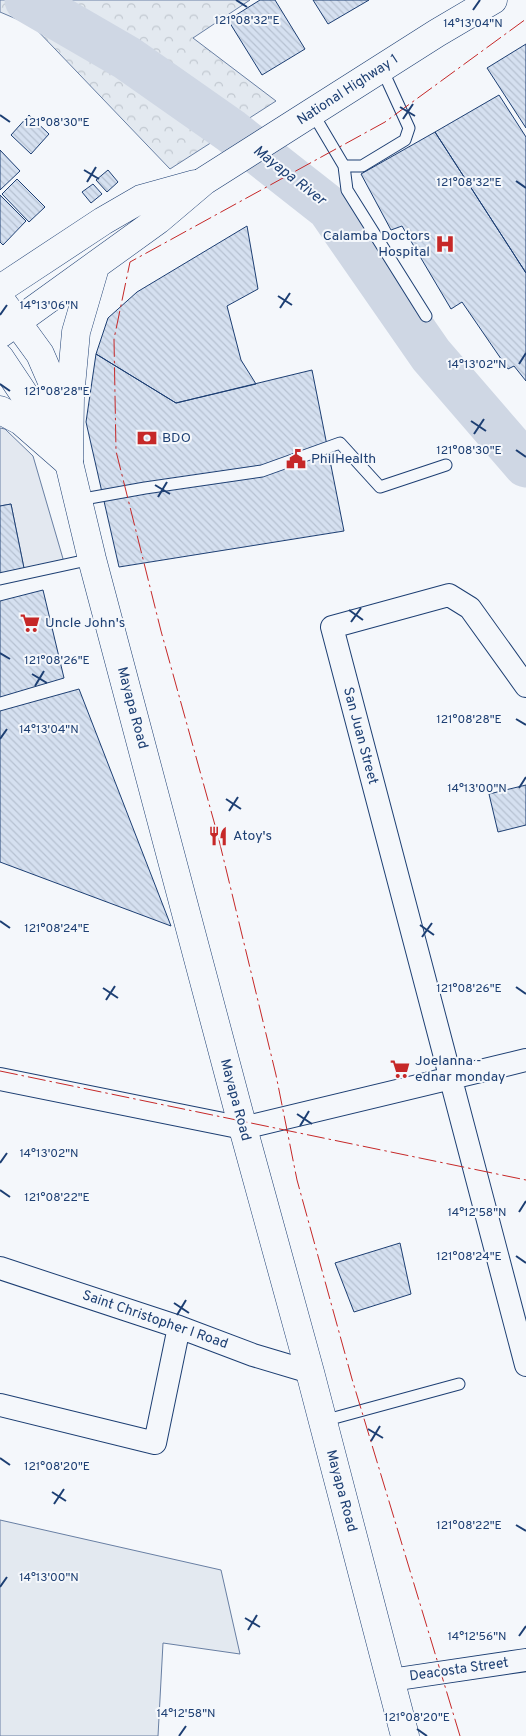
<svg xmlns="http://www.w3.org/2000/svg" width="526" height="1736" viewBox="0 0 526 1736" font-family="Overpass,sans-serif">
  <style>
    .green { fill: #e3e9f0; stroke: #687fa3 }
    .forest { fill: url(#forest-crowns); stroke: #687fa3 }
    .parking { fill: #e3e8f0; stroke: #687fa3 }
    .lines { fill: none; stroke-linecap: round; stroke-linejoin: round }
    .river { stroke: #cfd7e4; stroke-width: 45 }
    .building { fill: url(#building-back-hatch); stroke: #1d3f73 }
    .service-casing { stroke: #1d3f73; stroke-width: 13 }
    .minor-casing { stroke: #1d3f73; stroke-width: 24 }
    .secondary-casing { stroke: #1d3f73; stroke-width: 29 }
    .trunk-casing { stroke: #1d3f73; stroke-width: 29 }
    .service { stroke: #f4f7fb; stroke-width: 11 }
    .minor { stroke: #f4f7fb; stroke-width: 22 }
    .secondary { stroke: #f4f7fb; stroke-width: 28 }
    .trunk { stroke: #f4f7fb; stroke-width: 28 }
    .power { stroke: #c62828; stroke-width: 1; stroke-dasharray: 18 4 2.5 4; stroke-linecap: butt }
    .ticks { fill: none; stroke: #1d3f73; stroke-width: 2 }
    .labels { text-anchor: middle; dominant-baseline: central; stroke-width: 4; stroke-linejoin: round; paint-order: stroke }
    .street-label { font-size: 14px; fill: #1d3f73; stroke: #f4f7fb }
    .poi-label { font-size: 14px; fill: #1d3f73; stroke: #f4f7fb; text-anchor: start }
    .water-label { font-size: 15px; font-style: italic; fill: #1d3f73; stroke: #f4f7fb }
    .ticks-label { font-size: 12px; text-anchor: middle; fill: #1d3f73; stroke: #f4f7fb; stroke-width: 4; stroke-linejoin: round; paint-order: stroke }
  </style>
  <defs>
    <pattern id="forest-crowns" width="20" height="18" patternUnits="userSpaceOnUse" patternTransform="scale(1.25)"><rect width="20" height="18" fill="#e3e9f0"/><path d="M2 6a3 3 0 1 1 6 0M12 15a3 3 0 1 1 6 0" fill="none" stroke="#c2c9d1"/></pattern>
    <pattern id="building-back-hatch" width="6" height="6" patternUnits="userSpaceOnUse" patternTransform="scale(1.25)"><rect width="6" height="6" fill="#d5e0f0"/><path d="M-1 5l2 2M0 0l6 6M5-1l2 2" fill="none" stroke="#b6c1d1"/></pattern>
  </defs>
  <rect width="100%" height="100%" fill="#f4f7fb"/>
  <path class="green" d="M0,1520L221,1570L240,1654L163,1643L158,1736H0Z"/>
  <path class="forest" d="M0,0H250L193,38L276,101L170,169L33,26L0,12Z"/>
  <path class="parking" d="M0,428L5,429L33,456L66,569L26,578L11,504L0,506Z"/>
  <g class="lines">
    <path class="river" d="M27,0L127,58L231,131L329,208L431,355L526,465"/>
  </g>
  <path class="building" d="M260,0H275L305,49L262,75L228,20Z
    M313,0H369L328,24Z
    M526,44V128L487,68Z
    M499,95L526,137V273L435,132Z
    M29,115L49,134L31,154L11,135Z
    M435,132L526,273V381L514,366L508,369L462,302L451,309L402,226L391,230L361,174Z
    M0,150L20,171L0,190Z
    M108,170L118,182L107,192L96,180Z
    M17,179L45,207L29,222L2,194Z
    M93,184L102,194L91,203L82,192Z
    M0,195L26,221L3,245L0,242Z
    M247,226L258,289L227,306L241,360L256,384L176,403L96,354L108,318L137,292Z
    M96,354L176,403L312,370L344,531L119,567L86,422Z
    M11,504L26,578L0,583V506Z
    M43,590L64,678L0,697V601Z
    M79,689L171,926L0,862V711Z
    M526,785V825L498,832L489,794Z
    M400,1243L411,1294L354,1312L335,1263Z"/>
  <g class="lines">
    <defs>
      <path id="service" d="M312,112L344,166L347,190L426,316
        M344,166H362L405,140L409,128L382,69
        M78,500L145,488L262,471L340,443L380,487L446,465
        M0,579L92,559
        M323,1421L459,1384"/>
      <path id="minor" d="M526,686L470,608L449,595L332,627L526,1365
        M0,1079L243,1128L526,1060
        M0,1268L179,1327L253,1355L310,1372
        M0,1405L155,1443L179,1327
        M391,1680L526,1660"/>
      <path id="secondary" d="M0,299L40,354L53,384L69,463L92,559L243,1128L310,1372L405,1736
        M0,358L62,451"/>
      <path id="trunk" d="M0,289L103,221L141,199L195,184
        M0,334L158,220L204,181L437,33L493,0
        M0,410L21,421L69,463
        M69,463L70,397L76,332L95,267"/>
    </defs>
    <use href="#service" class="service-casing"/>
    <use href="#minor" class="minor-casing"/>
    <use href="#secondary" class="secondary-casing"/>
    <use href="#trunk" class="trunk-casing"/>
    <use href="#service" class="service"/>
    <use href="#minor" class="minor"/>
    <use href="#secondary" class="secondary"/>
    <use href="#trunk" class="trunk"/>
    <path class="power" d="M0,1071L526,1180
      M460,1736L352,1379L297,1180L276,1075L218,836L161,631L116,451L114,339L130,262L385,122L526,19"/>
  </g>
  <path class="ticks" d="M236,0L247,7M473,10L480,0M400,107L415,116M0,115L10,122M403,119L413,104M84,170L99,179M516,181L526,188M87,182L96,167M278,296L292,305M280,308L290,293M0,315L7,305M519,364L526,353M0,384L10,391M471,421L486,431M474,434L484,419M516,450L526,457M155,485L170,494M158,497L167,482M349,610L363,620M351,622L361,608M0,653L10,659M32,674L47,683M35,686L44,671M516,719L526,725M0,739L7,729M519,788L526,777M226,799L241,809M229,811L238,797M0,921L10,928M420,925L434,935M422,937L432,923M516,987L526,994M103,988L118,998M106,1000L115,986M297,1114L312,1124M300,1126L309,1111M0,1163L7,1153M0,1190L10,1197M519,1212L526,1201M516,1256L526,1263M174,1303L189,1313M177,1315L186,1300M368,1429L383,1438M371,1441L380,1426M0,1458L10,1465M52,1492L66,1501M54,1504L64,1489M516,1525L526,1531M0,1587L7,1577M245,1618L260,1627M248,1630L257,1615M519,1636L526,1626M417,1729L427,1736M179,1736L186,1726"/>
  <defs>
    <symbol id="hospital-bare" viewBox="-9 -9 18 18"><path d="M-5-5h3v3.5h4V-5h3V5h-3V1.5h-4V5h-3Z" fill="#c62828" stroke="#f4f7fb" stroke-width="2.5" paint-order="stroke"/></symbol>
    <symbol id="bank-bare" viewBox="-9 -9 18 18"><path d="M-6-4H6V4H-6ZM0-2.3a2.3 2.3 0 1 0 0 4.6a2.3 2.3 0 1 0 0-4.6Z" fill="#c62828" stroke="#f4f7fb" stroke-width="2.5" paint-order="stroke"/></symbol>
    <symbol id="civic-bare" viewBox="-9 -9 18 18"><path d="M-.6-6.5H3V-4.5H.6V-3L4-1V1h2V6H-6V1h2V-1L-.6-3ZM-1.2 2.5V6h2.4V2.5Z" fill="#c62828" stroke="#f4f7fb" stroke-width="2.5" paint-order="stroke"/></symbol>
    <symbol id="supermarket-bare" viewBox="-9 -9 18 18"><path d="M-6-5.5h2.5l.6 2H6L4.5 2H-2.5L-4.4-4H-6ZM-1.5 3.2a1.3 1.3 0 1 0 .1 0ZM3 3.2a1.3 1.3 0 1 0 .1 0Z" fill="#c62828" stroke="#f4f7fb" stroke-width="2.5" paint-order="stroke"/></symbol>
    <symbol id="restaurant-bare" viewBox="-9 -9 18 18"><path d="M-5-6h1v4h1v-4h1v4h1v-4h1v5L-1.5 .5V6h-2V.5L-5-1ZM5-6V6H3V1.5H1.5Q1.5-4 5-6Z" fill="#c62828" stroke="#f4f7fb" stroke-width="2.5" paint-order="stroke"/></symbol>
  </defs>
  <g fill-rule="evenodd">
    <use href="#hospital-bare" x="431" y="230" width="28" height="28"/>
    <use href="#bank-bare" x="133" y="424" width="28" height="28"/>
    <use href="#civic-bare" x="282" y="445" width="28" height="28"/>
    <use href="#supermarket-bare" x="16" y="609" width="28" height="28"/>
    <use href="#restaurant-bare" x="204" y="822" width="28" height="28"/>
    <use href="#supermarket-bare" x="386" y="1055" width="28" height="28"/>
  </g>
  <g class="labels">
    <g class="street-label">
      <text transform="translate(348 90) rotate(-33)">National Highway 1</text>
      <text transform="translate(132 708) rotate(75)">Mayapa Road</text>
      <text transform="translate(360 736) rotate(75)">San Juan Street</text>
      <text transform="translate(235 1100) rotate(75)">Mayapa Road</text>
      <text transform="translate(155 1320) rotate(19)">Saint Christopher I Road</text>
      <text transform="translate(341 1491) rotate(75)">Mayapa Road</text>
      <text transform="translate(459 1670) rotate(-8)">Deacosta Street</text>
    </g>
    <g class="poi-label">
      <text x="430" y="236" text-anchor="end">Calamba Doctors<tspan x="430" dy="16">Hospital</tspan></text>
      <text x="162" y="438">BDO</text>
      <text x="311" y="459">PhilHealth</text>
      <text x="45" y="623">Uncle John's</text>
      <text x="233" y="836">Atoy's</text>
      <text x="415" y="1061">Joelanna -<tspan x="415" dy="16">ednar monday</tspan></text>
    </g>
    <g class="water-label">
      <text transform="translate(289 176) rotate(38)">Mayapa River</text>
    </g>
  </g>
  <g class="ticks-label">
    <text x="247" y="24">121°08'32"E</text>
    <text x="473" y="27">14°13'04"N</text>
    <text x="57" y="126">121°08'30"E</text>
    <text x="469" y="186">121°08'32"E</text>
    <text x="49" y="309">14°13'06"N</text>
    <text x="477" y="368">14°13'02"N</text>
    <text x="57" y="395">121°08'28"E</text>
    <text x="469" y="454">121°08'30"E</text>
    <text x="57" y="664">121°08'26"E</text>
    <text x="469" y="723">121°08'28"E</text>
    <text x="49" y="733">14°13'04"N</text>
    <text x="477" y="792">14°13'00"N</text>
    <text x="57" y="932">121°08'24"E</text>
    <text x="469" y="992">121°08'26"E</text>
    <text x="49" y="1157">14°13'02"N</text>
    <text x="57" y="1201">121°08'22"E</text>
    <text x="477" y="1216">14°12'58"N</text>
    <text x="469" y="1260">121°08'24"E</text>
    <text x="57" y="1470">121°08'20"E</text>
    <text x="469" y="1529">121°08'22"E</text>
    <text x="49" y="1581">14°13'00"N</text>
    <text x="477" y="1640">14°12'56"N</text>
    <text x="186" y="1717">14°12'58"N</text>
    <text x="417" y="1721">121°08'20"E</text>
  </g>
</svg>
